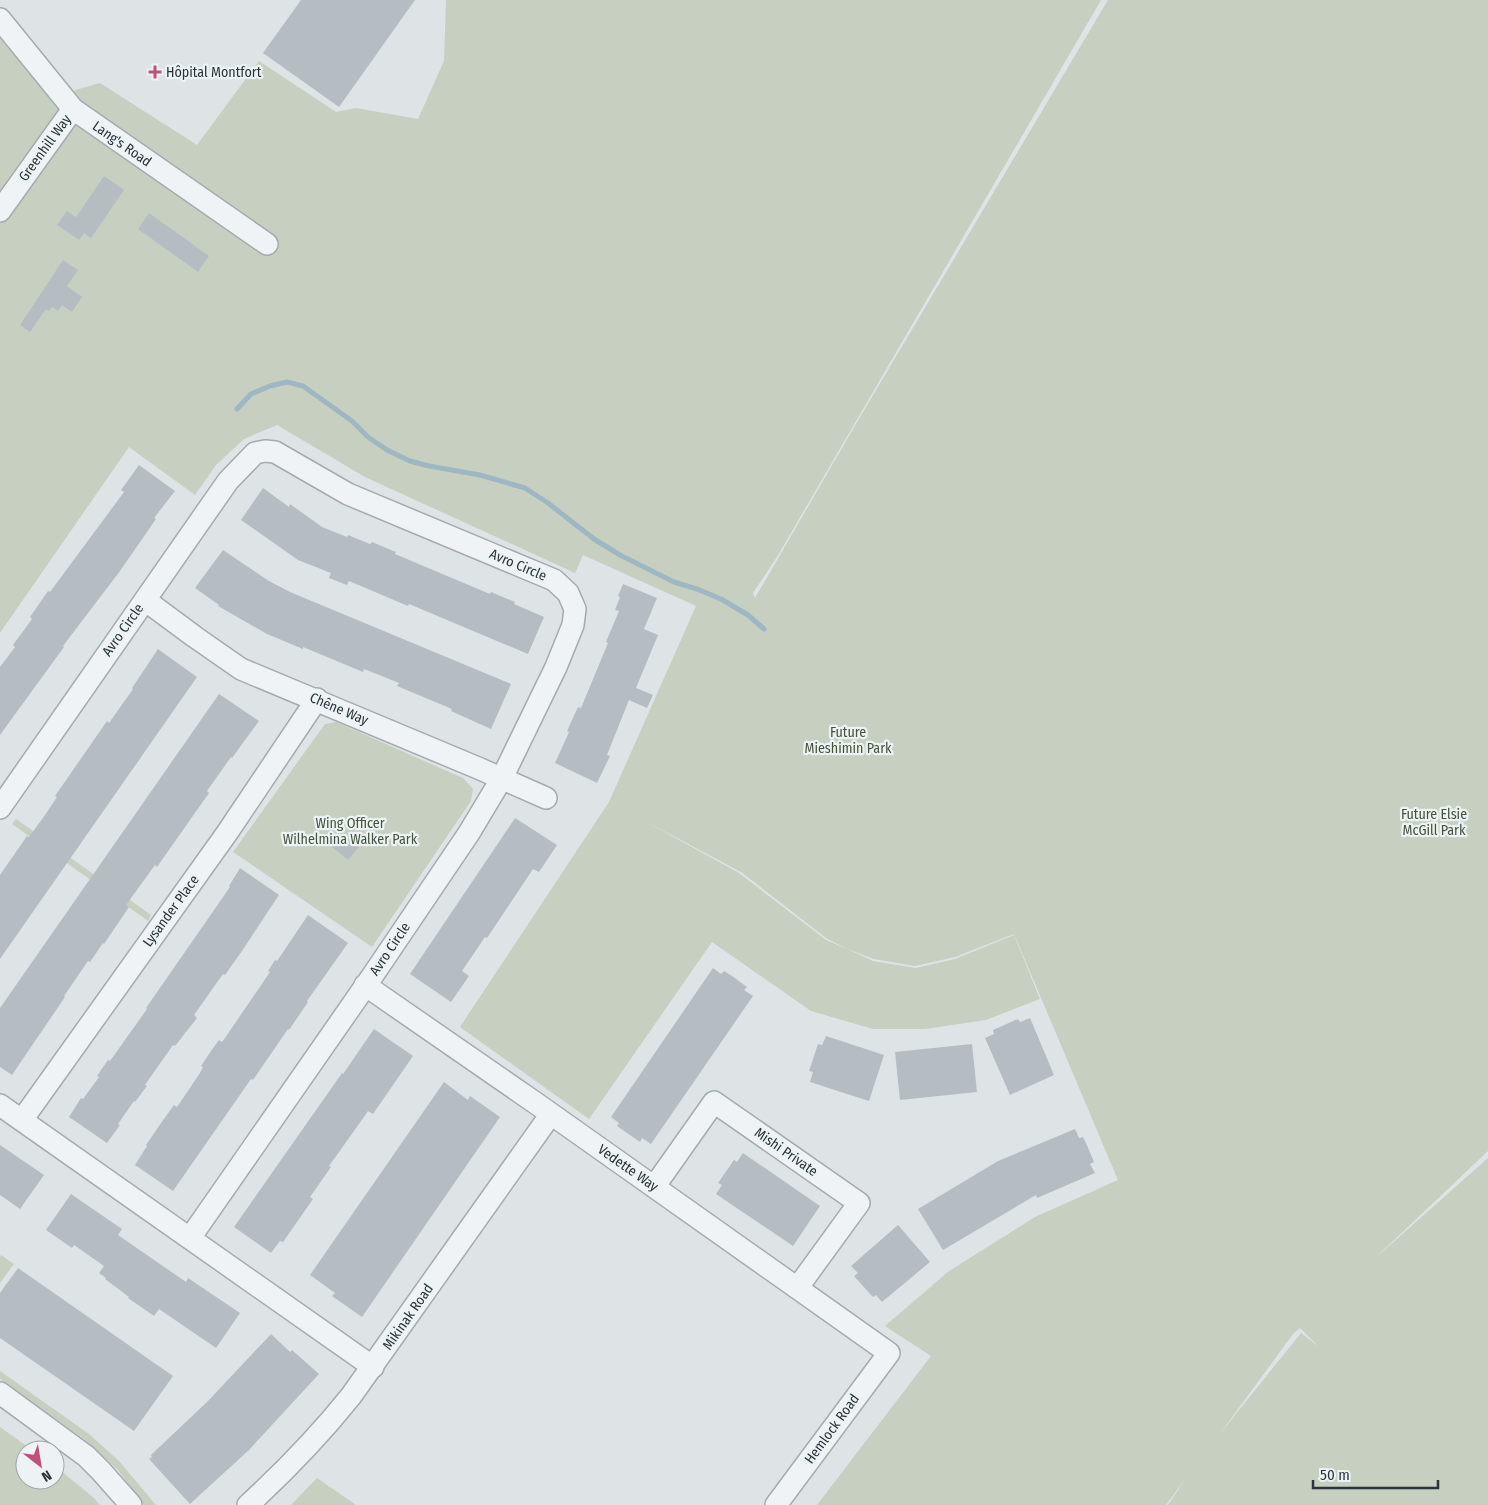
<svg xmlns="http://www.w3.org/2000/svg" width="1488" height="1505" viewBox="0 0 1488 1505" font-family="'Fira Sans Condensed',sans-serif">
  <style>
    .green { fill: #c7cfc0; fill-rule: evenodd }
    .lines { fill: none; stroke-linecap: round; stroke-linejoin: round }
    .stream { stroke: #9db8c2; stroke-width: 5 }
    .building { fill: #b6bdc2 }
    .minor-casing { stroke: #a4abaf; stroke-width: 24 }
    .minor { stroke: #f0f3f5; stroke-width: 21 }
    .poi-dot { fill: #be507a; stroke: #edf2f4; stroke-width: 2 }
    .labels { text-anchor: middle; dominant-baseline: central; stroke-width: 4.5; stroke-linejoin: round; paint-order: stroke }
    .poi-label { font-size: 14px; fill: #29343b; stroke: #edf2f4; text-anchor: start }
    .street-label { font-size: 14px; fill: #29343b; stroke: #edf2f4 }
    .park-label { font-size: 14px; fill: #445538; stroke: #edf2f4 }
  </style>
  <rect width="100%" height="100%" fill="#dee3e6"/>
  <path class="green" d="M446,0H1101L777,557L753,593L755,598L860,417L1108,0H1488V1151L1372,1261L1488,1158V1505H1168L1186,1478L1166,1505H817L931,1356L885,1326L949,1271L1035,1217L1118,1180L1014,934L955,957L915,966L874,959L847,949L873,961L916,968L955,959L1014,935L1040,999L986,1020L925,1029H873L811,1011L712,942L589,1119L460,1027L609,802L696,606L583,555L575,573L365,477L277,425L244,439L216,465L195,495L129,447L0,633V29L63,107L75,90L100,83L197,145L259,61L336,112L356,108L418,119L444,61ZM643,820L741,872L826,938L847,949L826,940L739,873ZM1300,1328L1318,1346L1301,1333L1219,1435L1293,1334Z
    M336,722L463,778L473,789L471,801L372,947L233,852L325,724Z
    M16,819L151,915L148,921L12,824Z
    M1,1255L14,1264L0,1283V1257Z
    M0,1371L89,1434L119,1461L156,1505H144L118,1470L84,1439L0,1379Z
    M0,1427L32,1450H25V1480H55V1466L94,1498L100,1505H0Z
    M317,1478L356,1505H291Z"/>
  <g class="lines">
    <path class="stream" d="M237,409L251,394L270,386L287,382L303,386L352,421L368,437L387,450L410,461L429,466L480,475L525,488L548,503L594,539L620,555L674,582L697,589L721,599L748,615L764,629"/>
  </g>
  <path class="building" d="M301,0H415L339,107L263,53Z
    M104,176L124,190L91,238L84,233L79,240L57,225L67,211L76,217Z
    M149,213L209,256L198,272L138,229Z
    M63,260L78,270L67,286L82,297L72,312L62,305L58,311L52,307L49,311L46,309L30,332L20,325Z
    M139,465L175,491L154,518L156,519L120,571L63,646L64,647L0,735V667L15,647L13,645L32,619L30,617L48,591L50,592L124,492L121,490Z
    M263,488L289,507L290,504L322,527L347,537L348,535L370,544L372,542L396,552L395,554L490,594L491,592L515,602L514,604L544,617L528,654L409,604L408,606L349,581L347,585L329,578L331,573L298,560L241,520Z
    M223,550L269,581L290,592L511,684L491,729L451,711L452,709L397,686L399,683L364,669L363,672L303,647V649L267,634L218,606L219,605L195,588Z
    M623,584L657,598L644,629L658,635L636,688L653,695L647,708L629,700L607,755L610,756L597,783L555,763L569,732L567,731L578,707L581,708L608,643L606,642L619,611L615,610L620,597L618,596Z
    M158,649L197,677L0,959V875L27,836L29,837L45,815L57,797L55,796L107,721L109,723L133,689L132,688Z
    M219,694L259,721L232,758L231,757L207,791L209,793L157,867L155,865L126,905L129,907L104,944L103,943L90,962L88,961L64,996L65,997L12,1075L0,1067V1008Z
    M515,818L557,845L539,872L533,869L487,938L485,937L462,971L469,976L451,1002L410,974Z
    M342,833L359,847L348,860L331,846Z
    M240,868L279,895L242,951L225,975L223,974L194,1015L197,1018L175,1046L173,1045L145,1085L147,1086L135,1102L134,1101L118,1124L120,1125L107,1143L69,1117L81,1098L83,1099L99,1077L97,1076L108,1060L110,1061L147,1009L146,1008L230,887L229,886Z
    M308,915L348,943L307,1001L308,1002L289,1030L288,1029L253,1080L251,1079L173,1191L135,1165L147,1146L146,1145L161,1123L174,1105L177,1107L200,1073L203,1067L201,1066L211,1051L219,1040L222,1042L227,1035L270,972L268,971L275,960L277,961Z
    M713,968L721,974L724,971L732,976L747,987L744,990L753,996L651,1144L642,1138L640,1142L617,1126L619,1123L611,1117Z
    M1030,1018L1054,1075L1010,1095L985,1038L994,1034L993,1030L1018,1019L1020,1022Z
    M374,1029L413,1056L373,1114L368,1111L359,1124L329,1166L331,1167L310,1197L313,1199L283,1242L280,1241L271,1253L234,1227L342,1073L343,1074Z
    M826,1036L884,1055L869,1101L810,1082L813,1072L809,1071L818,1044L822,1045Z
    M972,1044L977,1092L900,1100L895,1052Z
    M444,1082L468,1100L470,1096L500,1117L362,1317L332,1296L335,1293L310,1275Z
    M1075,1129L1079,1138L1083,1137L1086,1143L1094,1162L1090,1164L1095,1173L1037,1198L1036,1195L943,1250L918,1209L998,1161Z
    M0,1145L44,1175L20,1209L0,1195Z
    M743,1153L820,1206L793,1246L716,1194L722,1185L718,1183L734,1160L737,1162Z
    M71,1194L122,1229L118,1235L186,1282L188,1278L240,1313L216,1348L159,1309L154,1316L128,1298L129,1297L105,1279L106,1278L99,1273L104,1266L74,1245L72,1248L46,1230Z
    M898,1225L930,1262L882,1302L876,1295L873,1297L862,1285L854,1276L858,1273L851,1266Z
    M18,1268L173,1376L134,1431L0,1338V1293Z
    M271,1334L290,1352L292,1350L319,1374L249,1450L190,1504L149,1459L152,1457L151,1455L208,1401Z"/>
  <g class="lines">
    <defs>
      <path id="minor" d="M0,19L73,109L267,244
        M0,211L73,109
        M145,600L195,637L241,669L478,768L546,798
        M0,808L228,481L255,453L265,451L275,452L348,494L554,580L568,593L575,609L573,625L556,667L502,778L469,833L373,975L190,1238
        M365,985L537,1104L889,1353L776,1505
        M0,1105L373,1367
        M22,1120L227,833L317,699
        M654,1187L714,1102L859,1203L798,1287
        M0,1393L86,1456L101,1471L131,1505
        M248,1505C285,1471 319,1436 351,1396L551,1114"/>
    </defs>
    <use href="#minor" class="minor-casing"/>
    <use href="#minor" class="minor"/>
  </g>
  <path class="poi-dot" d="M152.5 64.5h5v5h5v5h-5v5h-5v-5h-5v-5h5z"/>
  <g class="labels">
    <g class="poi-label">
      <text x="166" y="72">Hôpital Montfort</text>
    </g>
    <g class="street-label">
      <text transform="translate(122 144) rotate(35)">Lang's Road</text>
      <text transform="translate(45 148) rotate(-54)">Greenhill Way</text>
      <text transform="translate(518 565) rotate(23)">Avro Circle</text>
      <text transform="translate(123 630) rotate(-55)">Avro Circle</text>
      <text transform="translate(339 709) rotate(23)">Chêne Way</text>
      <text transform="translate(171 911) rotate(-54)">Lysander Place</text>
      <text transform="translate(390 949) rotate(-56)">Avro Circle</text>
      <text transform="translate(786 1152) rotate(35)">Mishi Private</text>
      <text transform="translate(628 1168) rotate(35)">Vedette Way</text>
      <text transform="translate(408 1317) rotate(-55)">Mikinak Road</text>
      <text transform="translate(832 1429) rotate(-54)">Hemlock Road</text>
    </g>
    <g class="park-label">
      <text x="848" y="732">Future<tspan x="848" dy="16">Mieshimin Park</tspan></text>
      <text x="1434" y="814">Future Elsie<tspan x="1434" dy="16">McGill Park</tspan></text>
      <text x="350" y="823">Wing Officer<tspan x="350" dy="16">Wilhelmina Walker Park</tspan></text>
    </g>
  </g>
  <g transform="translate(40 1465) rotate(149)"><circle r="24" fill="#edf2f4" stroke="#9fa6aa"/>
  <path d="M0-4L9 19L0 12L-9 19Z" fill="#be507a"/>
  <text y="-8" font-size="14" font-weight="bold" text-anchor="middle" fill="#29343b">N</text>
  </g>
  <path d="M1313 1480v8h125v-8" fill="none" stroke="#29343b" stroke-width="2.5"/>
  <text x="1320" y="1480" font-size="15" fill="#29343b" stroke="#edf2f4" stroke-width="4" paint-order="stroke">50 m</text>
</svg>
